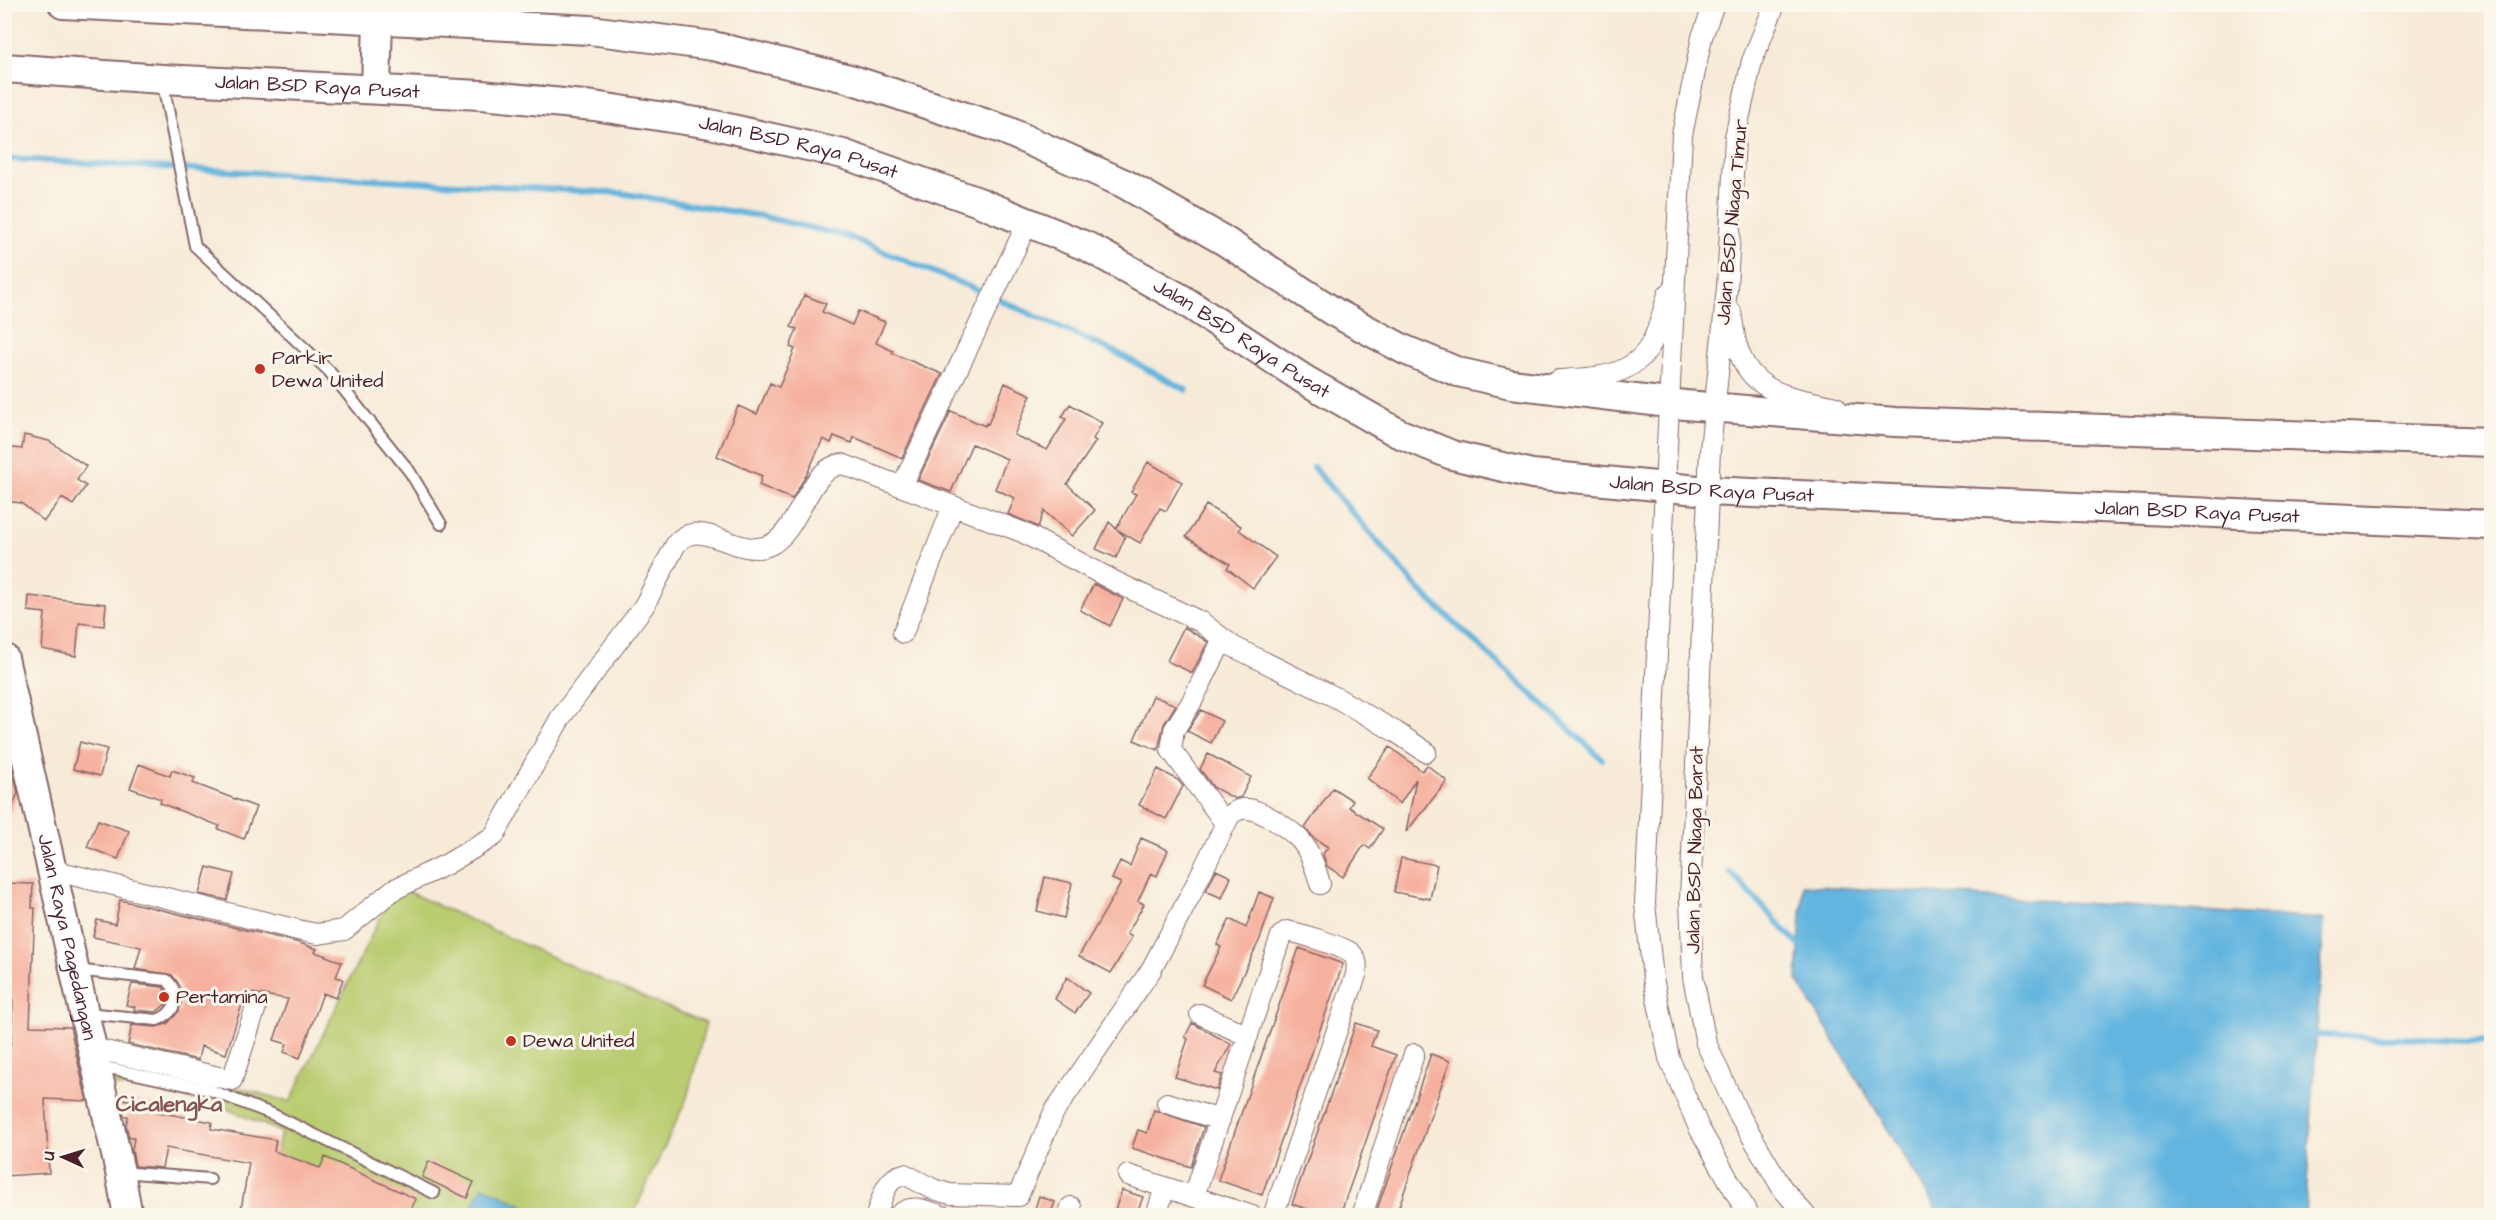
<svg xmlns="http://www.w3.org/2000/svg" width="2496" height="1220" viewBox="0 0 2496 1220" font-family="'Architects Daughter',sans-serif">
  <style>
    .green { fill: #b9cc6f; stroke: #82764d; stroke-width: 1.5 }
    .water { fill: #64b5df; stroke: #576a85; stroke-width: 1.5 }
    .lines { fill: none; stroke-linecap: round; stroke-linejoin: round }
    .stream { stroke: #64b5df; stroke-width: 6 }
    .building { fill: #f6b09e }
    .lane-casing { stroke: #876668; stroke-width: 14 }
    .street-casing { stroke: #876668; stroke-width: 22 }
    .secondary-casing { stroke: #876668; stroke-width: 32 }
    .lane { stroke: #fff; stroke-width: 10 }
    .street { stroke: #fff; stroke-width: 20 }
    .secondary { stroke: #fff; stroke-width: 28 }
    .poi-dot { fill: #c8321e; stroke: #fbf7ec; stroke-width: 2 }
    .labels { text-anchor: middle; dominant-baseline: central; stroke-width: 6; stroke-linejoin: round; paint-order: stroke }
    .street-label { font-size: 20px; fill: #4a1f2b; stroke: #fbf7ec }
    .poi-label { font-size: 20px; fill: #4a1f2b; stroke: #fbf7ec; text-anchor: start }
    .quarter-label { font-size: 22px; font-weight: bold; fill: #865253; stroke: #fbf7ec }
  </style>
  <rect width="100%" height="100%" fill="#fbf7ec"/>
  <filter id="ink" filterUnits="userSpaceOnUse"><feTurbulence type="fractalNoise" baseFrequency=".0167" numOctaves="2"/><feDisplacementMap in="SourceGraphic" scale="12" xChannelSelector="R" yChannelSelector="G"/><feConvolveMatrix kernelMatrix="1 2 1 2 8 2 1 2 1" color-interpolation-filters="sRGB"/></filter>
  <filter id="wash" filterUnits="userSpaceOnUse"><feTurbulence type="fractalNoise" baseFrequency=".008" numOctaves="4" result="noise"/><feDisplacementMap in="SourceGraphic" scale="24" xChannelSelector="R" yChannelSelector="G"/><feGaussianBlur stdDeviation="1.35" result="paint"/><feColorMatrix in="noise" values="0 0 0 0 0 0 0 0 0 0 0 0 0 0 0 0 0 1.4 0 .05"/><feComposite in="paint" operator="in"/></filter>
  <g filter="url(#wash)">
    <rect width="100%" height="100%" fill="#f7ebd8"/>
    <path class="green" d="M404,890L609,983L706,1023L687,1098L633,1215H264L281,1132L225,1108L156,1089L113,1086L108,1059L212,1080L290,1102L387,903Z"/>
    <path class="water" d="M1803,885L2324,919L2305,1215L1989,1216L1938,1212L1797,980Z
      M483,1186L543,1215H492L472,1206Z"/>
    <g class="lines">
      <path class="stream" d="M4,157L12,159L620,193L760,216L846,236L982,292L1115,352L1186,390
        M1313,467L1420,591L1602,759
        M1730,872L1799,945
        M2317,1035L2492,1042"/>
    </g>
    <g id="blocks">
      <path class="building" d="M804,295L826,304L822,312L852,325L858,311L885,322L876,343L893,351L892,353L942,374L902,458L854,437L852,443L834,436L831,443L823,439L807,474L792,499L759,485L762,476L717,456L738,406L757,414L770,383L779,387L795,349L790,347L797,329L791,327Z
        M1005,383L1031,395L1014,435L1047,450L1066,419L1062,417L1070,404L1102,423L1093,439L1096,441L1067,484L1095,510L1072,536L1044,511L1038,527L1008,514L1015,498L995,489L1007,459L972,444L951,492L918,480L951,411L985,426L986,423L988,424Z
        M24,435L49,441L86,466L77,480L86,486L73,505L62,498L44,521L21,503L4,501V447L22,449Z
        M1148,462L1182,482L1166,511L1160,508L1140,543L1116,529L1136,494L1131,492Z
        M1206,505L1241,526L1239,530L1276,557L1253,588L1227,568L1230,564L1186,537Z
        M1109,522L1125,537L1116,558L1096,549Z
        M1094,584L1123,599L1110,626L1080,610Z
        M29,596L106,604L104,626L79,623L76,656L42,649L45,613L28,611Z
        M1184,627L1208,642L1192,673L1167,661Z
        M1153,696L1176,705L1164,724L1158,750L1134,740Z
        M1201,710L1222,721L1211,743L1187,731Z
        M80,742L107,749L100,776L73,769Z
        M1390,747L1422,771L1427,765L1447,781L1406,832L1416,779L1400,804L1367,778Z
        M1208,754L1251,777L1241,797L1235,799L1213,787L1200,769Z
        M4,761L11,764L18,793L5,824Z
        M139,764L170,776L172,770L195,778L193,783L256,807L244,839L218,829L220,826L160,803L161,799L130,788Z
        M1158,769L1178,780L1183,786L1166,819L1139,805Z
        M1333,788L1353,801L1349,807L1383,829L1370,849L1364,845L1343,877L1327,866L1323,854L1328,847L1314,838L1305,828Z
        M98,820L129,831L118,859L87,847Z
        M1141,838L1168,850L1157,876L1151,873L1138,901L1144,904L1127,934L1132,937L1111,973L1079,956L1121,883L1112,879L1120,861L1130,866Z
        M1401,858L1437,865L1430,899L1394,892Z
        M207,867L234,874L227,900L199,894Z
        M1216,870L1231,877L1222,898L1206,891Z
        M1045,877L1072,883L1064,918L1037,911Z
        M4,883L33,884L32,908H35L30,1026L70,1027L87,1101L45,1099L49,1173L4,1176V1043H11L13,997L4,996Z
        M1259,892L1274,898L1260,939L1231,999L1202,985L1221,947L1217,945L1230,919L1246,928Z
        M120,900L296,942L317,949L315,952L342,962L336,977L343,979L336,998L323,993L300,1058L284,1052L287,1044L274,1040L288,999L246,992L226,1054L201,1046L198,1060L128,1044L132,1025L156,1027L167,1024L179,1011L183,996L178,983L172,975L135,969L141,947L93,937L97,920L115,924Z
        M1299,948L1343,964L1262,1195L1218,1180Z
        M1067,977L1089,993L1075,1013L1055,999Z
        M132,984L163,987L168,998L166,1004L156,1012L134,1010L135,1007L126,1005Z
        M1192,1023L1231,1044L1215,1073L1222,1075L1217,1090L1175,1077L1188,1039L1185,1037Z
        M1356,1023L1377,1030L1371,1046L1396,1055L1340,1215H1325L1292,1204Z
        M1431,1054L1450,1061L1396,1215H1375Z
        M122,1099L158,1105L157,1112L212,1122L211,1129L276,1140L274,1151L320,1168L325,1157L416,1199L408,1215H240L249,1163L166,1148L162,1168L135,1166L132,1150L134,1138H129L126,1125L128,1116H124Z
        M1154,1110L1204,1127L1191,1167L1132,1148L1138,1130L1147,1133Z
        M429,1161L474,1182L467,1198L422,1177Z
        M1122,1190L1143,1197L1136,1215H1113Z
        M1039,1196L1055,1202L1050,1215H1033Z"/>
    </g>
  </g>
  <g filter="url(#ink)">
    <use href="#blocks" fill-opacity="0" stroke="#876668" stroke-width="1.5"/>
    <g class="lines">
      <defs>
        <path id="lane" d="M162,79L195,246L329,371L410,472L441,524
          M75,970L167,980C182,995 176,1013 157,1020L87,1013
          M100,1066L210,1090L272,1114L434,1193
          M121,1172L210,1179"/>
        <path id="street" d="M1714,4L1702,37L1682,135L1645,904L1653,978L1669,1058L1699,1128L1749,1216
          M1775,4L1752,61L1735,137L1727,288L1710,450L1690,900L1693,977L1706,1043L1737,1111L1782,1188L1806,1216
          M1731,312C1733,324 1734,337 1738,349C1753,396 1794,397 1836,407
          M1559,380C1593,378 1632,378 1651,344C1659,330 1663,310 1668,294
          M902,486L1028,222
          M903,633L953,506
          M1223,639L1191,703L1174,730L1171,750L1225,823
          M52,870L302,931L317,934L344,930L393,890L447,864L494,836L561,717L644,606L676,544C701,514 738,560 770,545C800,531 808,468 842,464L1022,532L1118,583L1201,622L1234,647L1337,698L1396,732L1426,752
          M1200,1014L1248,1036
          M92,1048L232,1080L256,1007
          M1167,1103L1220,1120
          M1128,1175L1252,1216
          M1194,1196L1281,936L1287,931C1299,933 1342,946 1351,953C1358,959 1357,967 1356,975L1273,1216
          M876,1216C882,1199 885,1178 904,1174L933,1189L950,1194L1018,1196L1054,1112L1151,970L1190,896L1230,815C1235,811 1241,808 1248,809C1261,810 1292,830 1301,841C1311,853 1316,869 1320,884
          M898,1216C911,1202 927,1211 942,1216
          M1068,1216L1071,1207
          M1156,1216L1165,1187
          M1362,1216L1414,1054"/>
        <g id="secondary">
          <path d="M63,4L590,30L713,46L850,79L1005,130L1125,184L1223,240L1334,312L1405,350L1458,372L1511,384L1685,405L1895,422L2492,442"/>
          <path id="s1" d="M4,68L162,79L481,95L594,106L710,124L843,154L976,201L1088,247L1180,298L1305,380L1398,433L1452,455L1532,474L1708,491L2492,525"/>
          <path d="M376,89L378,19"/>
          <path id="s2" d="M4,658L120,1172L128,1216"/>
        </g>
      </defs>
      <use href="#lane" class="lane-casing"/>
      <use href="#street" class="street-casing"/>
      <use href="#secondary" class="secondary-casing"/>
      <use href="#lane" class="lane"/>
      <use href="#street" class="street"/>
      <use href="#secondary" class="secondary"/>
    </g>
  </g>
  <g class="poi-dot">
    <circle cx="260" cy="369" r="6"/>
    <circle cx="164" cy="997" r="6"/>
    <circle cx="511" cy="1041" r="6"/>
  </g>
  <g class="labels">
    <g class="street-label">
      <text stroke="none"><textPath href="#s1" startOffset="314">Jalan BSD Raya Pusat</textPath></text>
      <text stroke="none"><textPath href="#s1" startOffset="800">Jalan BSD Raya Pusat</textPath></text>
      <text transform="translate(1732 222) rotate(-85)">Jalan BSD Niaga Timur</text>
      <text stroke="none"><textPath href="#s1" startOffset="1286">Jalan BSD Raya Pusat</textPath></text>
      <text stroke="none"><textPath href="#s1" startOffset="1790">Jalan BSD Raya Pusat</textPath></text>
      <text stroke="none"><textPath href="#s1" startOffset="2276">Jalan BSD Raya Pusat</textPath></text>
      <text transform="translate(1695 850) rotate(-89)">Jalan BSD Niaga Barat</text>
      <text stroke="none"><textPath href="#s2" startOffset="286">Jalan Raya Pagedangan</textPath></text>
    </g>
    <g class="poi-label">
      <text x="272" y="358">Parkir<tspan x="272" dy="23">Dewa United</tspan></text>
      <text x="176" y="997">Pertamina</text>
      <text x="523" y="1041">Dewa United</text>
    </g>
    <g class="quarter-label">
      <text x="169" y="1104">Cicalengka</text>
    </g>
  </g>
  <rect width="2496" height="1220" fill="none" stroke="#fbf7ec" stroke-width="24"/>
  <g transform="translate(63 1157) rotate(274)" stroke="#fbf7ec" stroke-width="4.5" paint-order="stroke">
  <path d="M0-4.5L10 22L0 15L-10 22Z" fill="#4a1f2b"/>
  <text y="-9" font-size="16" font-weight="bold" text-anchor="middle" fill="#4a1f2b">U</text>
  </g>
</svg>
